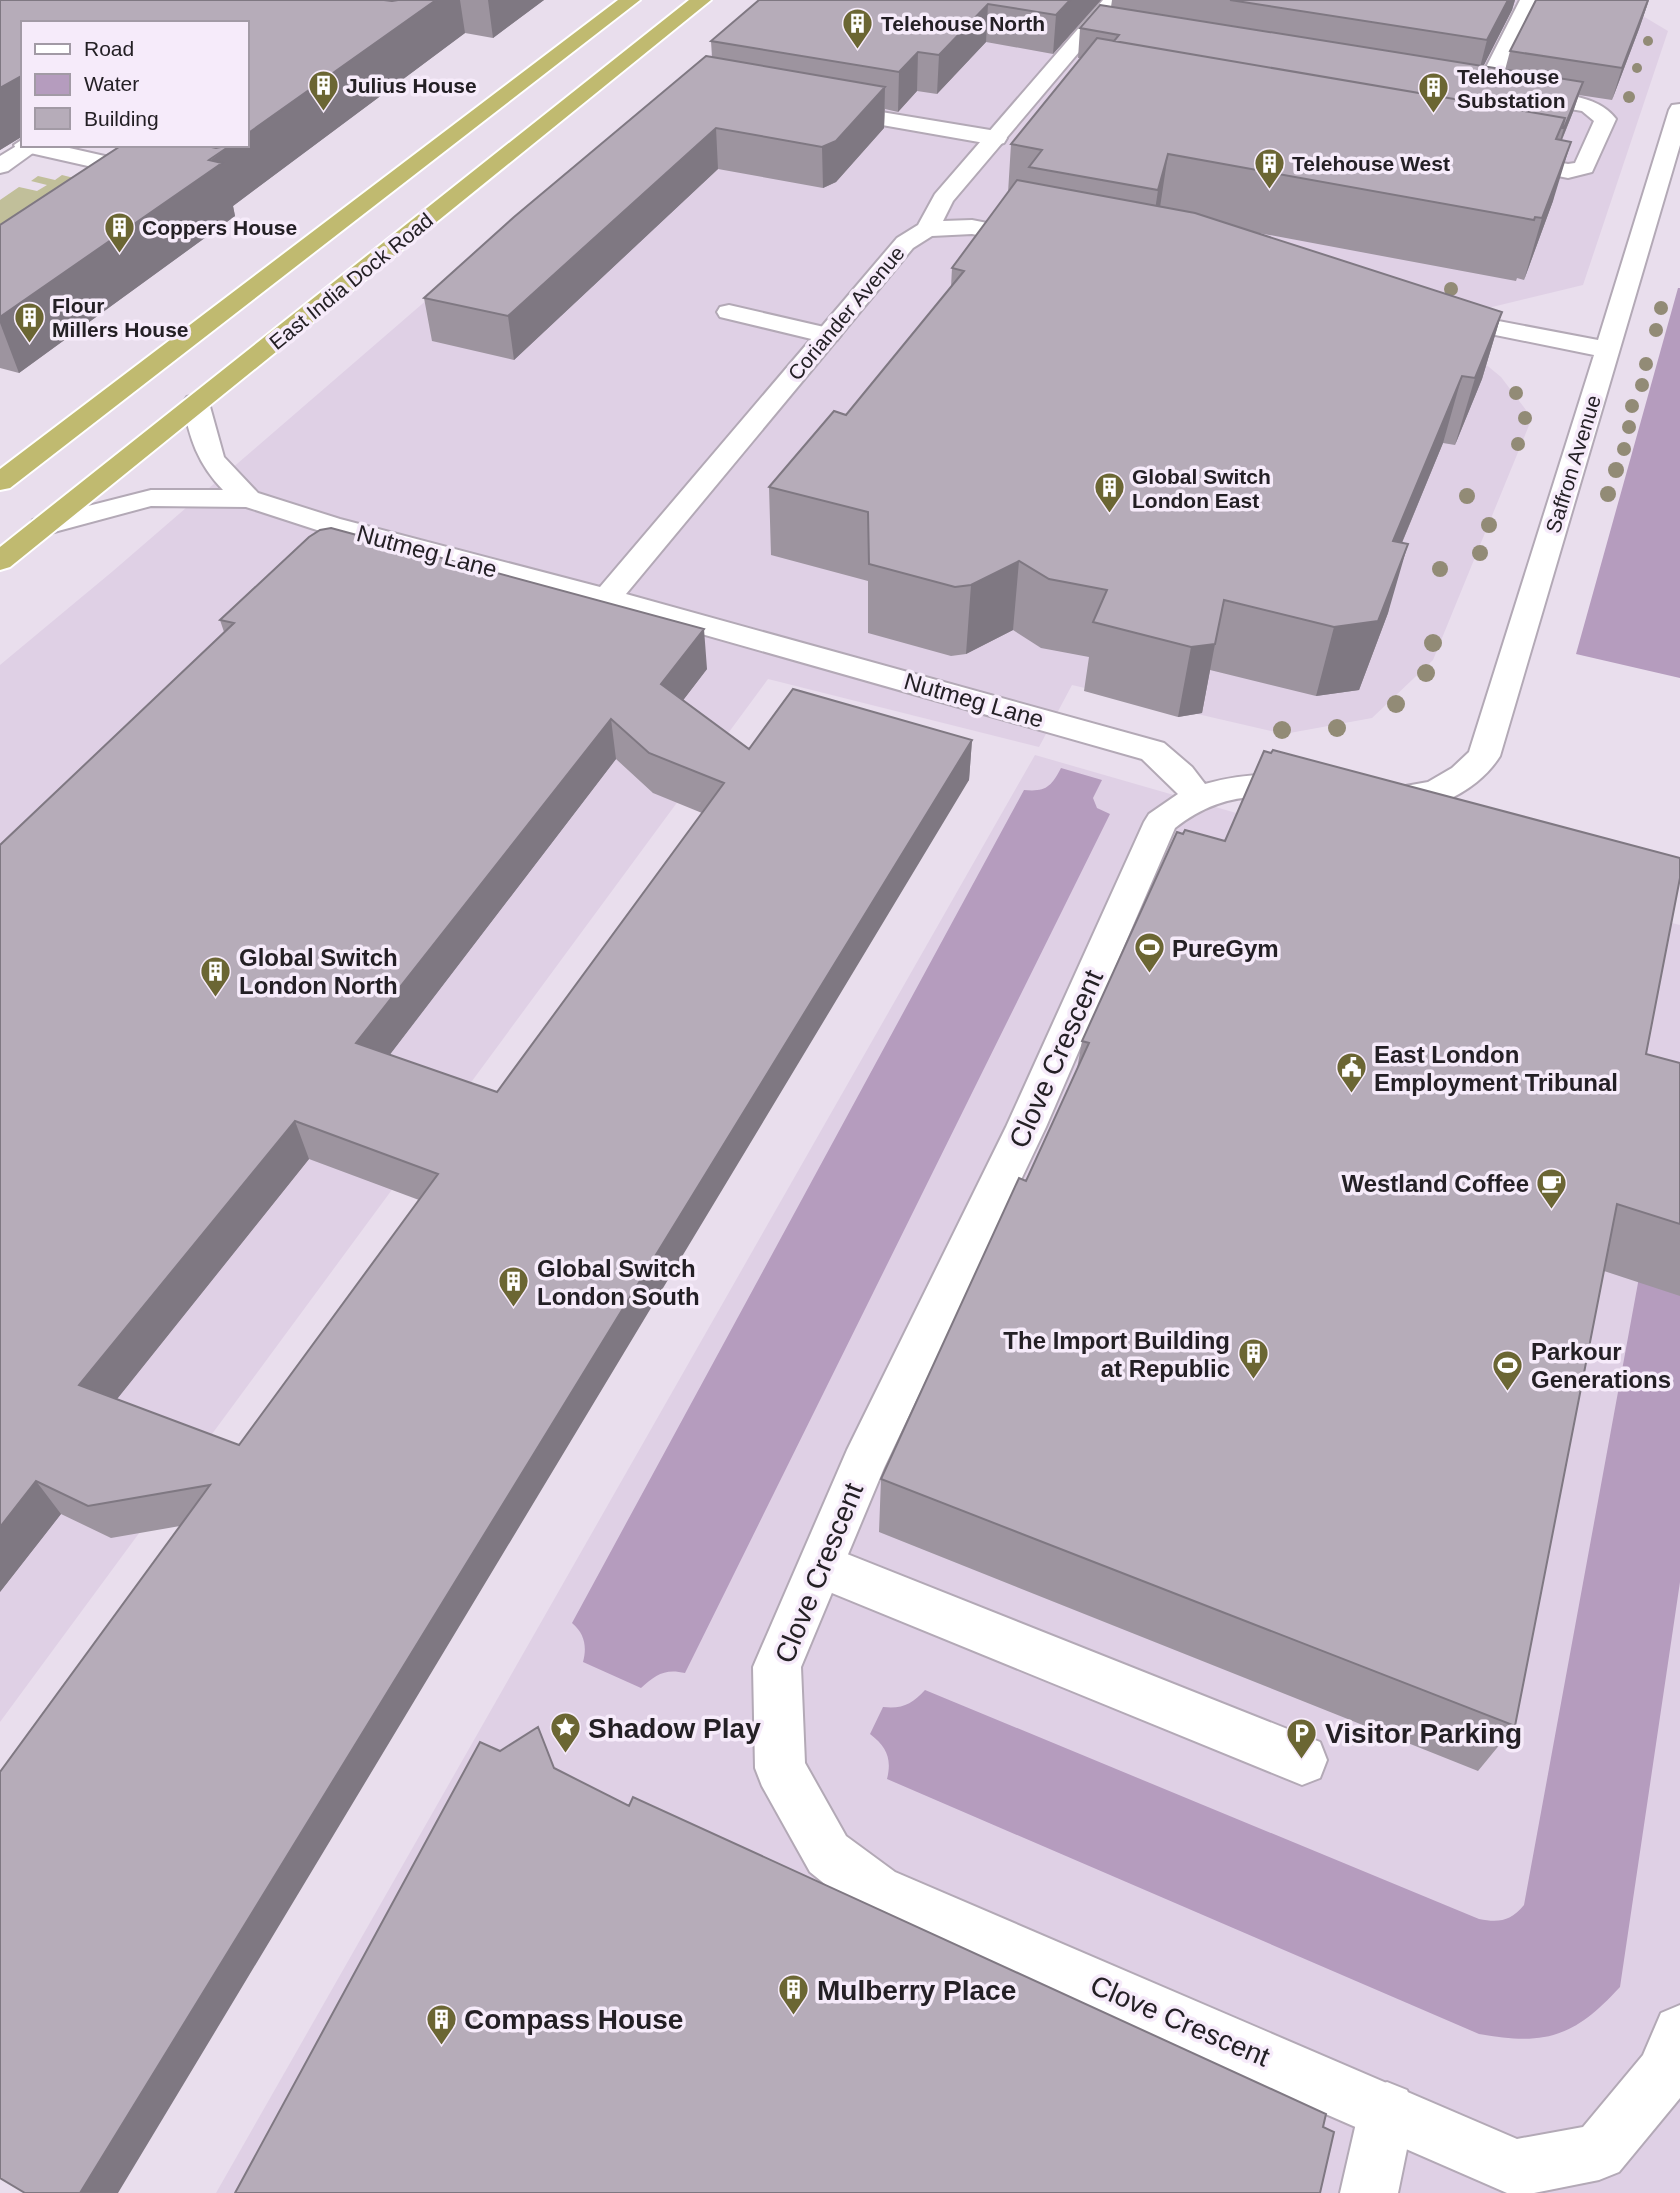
<svg xmlns="http://www.w3.org/2000/svg" width="1680" height="2193" viewBox="0 0 1680 2193" font-family="Arial,sans-serif">
  <style>
    .built { fill: #dfd0e5 }
    .green { fill: #c1bf9a }
    .water { fill: #b59cbe }
    .lines { fill: none; stroke-linecap: round; stroke-linejoin: round }
    .service-casing { stroke: #b3a9b6; stroke-width: 4 }
    .pedestrian-casing { stroke: #b3a9b6; stroke-width: 4 }
    .minor-casing { stroke: #b3a9b6; stroke-width: 4 }
    .trunk-casing { stroke: #fff; stroke-width: 4 }
    .service { fill: #fff; fill-rule: evenodd }
    .pedestrian { fill: #fff; fill-rule: evenodd }
    .minor { fill: #fff; fill-rule: evenodd }
    .trunk { fill: #c0ba70; fill-rule: evenodd }
    .tree { fill: #928b76 }
    .wall { fill: #9d949f; fill-rule: evenodd }
    .shaded-wall { fill: #7f7882 }
    .building { fill: #b6acb9; stroke: #7f7882; stroke-width: 2; fill-rule: evenodd }
    .labels { text-anchor: middle; dominant-baseline: central; stroke-width: 7; stroke-linejoin: round; paint-order: stroke }
    .far-poi-label { font-size: 21px; font-weight: bold; fill: #242025; stroke: #f6ebfa; text-anchor: start }
    .far-street-label { font-size: 21px; fill: #242025; stroke: #f6ebfa }
    .street-label { font-size: 24px; fill: #242025; stroke: #f6ebfa }
    .poi-label { font-size: 24px; font-weight: bold; fill: #242025; stroke: #f6ebfa; text-anchor: start }
    .near-street-label { font-size: 28px; fill: #242025; stroke: #f6ebfa }
    .near-poi-label { font-size: 28px; font-weight: bold; fill: #242025; stroke: #f6ebfa; text-anchor: start }
  </style>
  <rect width="100%" height="100%" fill="#e9deed"/>
  <path class="built" d="M774,0H1616L1668,31L1583,285L1488,308L1472,353L1501,377L1532,418L1433,660L1372,718L1284,734L1072,685L1039,747L768,679L0,1722V665L113,571Z
    M1035,755L1257,819L1680,925V2193H216Z"/>
  <path class="green" d="M62,175L74,178L0,239V200L19,187L37,191L47,185L31,181L38,176L55,180Z"/>
  <path class="water" d="M1678,288H1680V678L1576,654Z
    M1061,768L1102,780L1093,798L1097,808L1110,814L685,1673C665,1668 655,1675 641,1688L583,1662C587,1647 585,1634 572,1623L1024,790C1046,792 1051,787 1061,768Z
    M1677,1070L1680,1071V1582L1620,1987C1574,2037 1546,2046 1479,2034L887,1779C892,1759 887,1747 870,1734L883,1707C903,1709 912,1704 925,1690L1479,1919C1499,1923 1511,1921 1524,1905Z"/>
  <g class="lines">
    <defs>
      <path id="service" d="M1520,0H1540L1495,89L1492,93H1478L1475,89Z
        M1525,90C1554,94 1597,93 1616,119L1592,172L1568,178L1502,165L1499,160L1502,155L1510,153L1568,164L1575,163L1594,121L1582,111L1518,100L1514,96L1518,92Z
        M833,104L996,131L1004,133L1007,138L1004,143L996,145L825,115L822,110L825,105Z
        M23,139V145H56L158,168L161,173L158,178L150,180L17,150L14,145Z
        M729,305L837,330L841,335L837,340L828,343L720,317L717,312L720,307Z
        M822,1544L1320,1742L1327,1760L1320,1778L1302,1785L805,1582L799,1566L805,1550Z
        M1387,2082L1407,2090L1415,2110L1398,2193H1340L1359,2110L1367,2090Z"/>
      <path id="pedestrian" d="M23,142V145H44L8,171L0,173V156Z"/>
      <path id="minor" d="M1103,0H1123L953,201L943,221L972,220L1033,232L1041,234L1045,239L1041,244L1033,246L972,234L932,236L913,248L626,594L1164,743L1192,767L1205,784C1241,774 1277,771 1313,781L1318,789L1313,797C1298,801 1284,797 1268,797C1233,795 1203,806 1175,828L1046,1127L884,1468L801,1667L805,1763L846,1836L895,1872L1517,2139L1583,2127L1643,2055L1661,2013L1680,2005V2098L1619,2172L1599,2180L1534,2193H1507L857,1910L810,1872L762,1786L755,1768L753,1667L847,1450L1006,1127L1144,822L1149,814L1178,794L1142,759L596,604L320,531L246,507L151,506L43,535L33,532L29,526L33,520L151,490H223C198,464 189,438 183,403L187,397L196,395L205,397L209,403L224,457L258,493L340,519L600,587L897,238L918,225L935,194Z
        M1680,104V145L1500,756C1476,795 1417,821 1372,808L1367,800L1372,792L1428,782L1452,768L1469,752L1594,355L1446,325L1437,323L1434,318L1437,313L1446,311L1598,340L1669,110L1672,105Z"/>
      <path id="trunk" d="M618,0H640L10,488L0,490V469Z
        M689,0H711L10,567L0,570V547Z"/>
    </defs>
    <use href="#service" class="service-casing"/>
    <use href="#pedestrian" class="pedestrian-casing"/>
    <use href="#minor" class="minor-casing"/>
    <use href="#trunk" class="trunk-casing"/>
    <use href="#service" class="service"/>
    <use href="#pedestrian" class="pedestrian"/>
    <use href="#minor" class="minor"/>
    <use href="#trunk" class="trunk"/>
  </g>
  <g class="tree">
    <circle cx="1648" cy="41" r="5"/>
    <circle cx="1637" cy="68" r="5"/>
    <circle cx="1629" cy="97" r="6"/>
    <circle cx="1451" cy="289" r="7"/>
    <circle cx="1661" cy="308" r="7"/>
    <circle cx="1656" cy="330" r="7"/>
    <circle cx="1646" cy="364" r="7"/>
    <circle cx="1642" cy="385" r="7"/>
    <circle cx="1516" cy="393" r="7"/>
    <circle cx="1632" cy="406" r="7"/>
    <circle cx="1525" cy="418" r="7"/>
    <circle cx="1629" cy="427" r="7"/>
    <circle cx="1518" cy="444" r="7"/>
    <circle cx="1624" cy="449" r="7"/>
    <circle cx="1616" cy="470" r="8"/>
    <circle cx="1608" cy="494" r="8"/>
    <circle cx="1467" cy="496" r="8"/>
    <circle cx="1489" cy="525" r="8"/>
    <circle cx="1480" cy="553" r="8"/>
    <circle cx="1440" cy="569" r="8"/>
    <circle cx="1433" cy="643" r="9"/>
    <circle cx="1426" cy="673" r="9"/>
    <circle cx="1396" cy="704" r="9"/>
    <circle cx="1337" cy="728" r="9"/>
    <circle cx="1282" cy="730" r="9"/>
  </g>
  <path class="wall" d="M0,0H544L493,38L465,33L233,206L235,216L19,373L0,368V225L122,145H247V23H23V136L0,150Z
    M759,0H1101L1053,54L986,42L937,94L917,91L898,112L885,109L884,128L836,182L823,188L718,169L514,360L432,341L424,298L712,57L711,41Z
    M1112,0H1515L1512,10L1483,66L1505,70L1510,51L1649,0L1639,29L1612,100L1579,95L1573,112L1562,140L1553,201L1524,280L1517,278L1516,281L1248,231L1502,312L1482,379L1455,445L1443,443L1402,543L1388,613L1359,690L1316,696L1210,670L1202,713L1178,717L1084,691L1089,657L1041,648L1013,630L966,654L951,656L868,633V581L771,555L769,487L846,415L951,287L952,268L1008,193L1011,144L1081,58H1078L1080,28L1111,7Z
    M220,620L707,669L683,700L749,749L972,740L969,780L180,1526L111,1538L61,1514L0,1592L224,632ZM616,759L653,793L702,813L497,1092L389,1055ZM309,1159L419,1200L239,1445L117,1399Z
    M1082,1041L1646,1054L1680,1063V1296L1604,1271L1515,1726L1478,1771L879,1532L881,1479L1026,1181L1077,1069Z"/>
  <path class="shaded-wall" d="M436,0H460L465,33L233,206L235,216L19,373L0,323V317L231,145H247V134Z
    M488,0H544L493,38Z
    M1070,0H1101L1053,54L1056,15Z
    M1508,0H1515L1512,10L1477,79L1487,40Z
    M1649,0L1639,29L1612,100L1622,68Z
    M988,4L986,42L937,94L939,55Z
    M918,52L917,91L898,112L899,72Z
    M23,75V136L0,150V88Z
    M1583,82L1573,112L1554,159L1564,128Z
    M885,87L884,128L836,182L823,188L822,147Z
    M716,128L718,169L514,360L508,316Z
    M1571,142L1553,201L1524,280L1542,218Z
    M1168,154L1159,214L1149,251L1158,190Z
    M1502,312L1482,379L1455,445L1475,378Z
    M1462,376L1443,443L1374,610L1393,541Z
    M1408,544L1388,613L1359,690L1316,696L1334,627Z
    M1019,561L1013,630L966,654L971,585Z
    M704,629L707,669L665,724L661,684Z
    M1215,644L1202,713L1178,717L1191,647Z
    M611,719L616,759L369,1082L356,1043Z
    M972,740L969,780L118,2193H80Z
    M295,1121L309,1159L101,1419L79,1385Z
    M36,1481L61,1514L0,1592V1527Z"/>
  <path class="building" d="M0,0H384L392,1L398,0H436L247,134V23H23V75L0,88Z
    M759,0H1070L1056,15L988,4L939,55L918,52L899,72L711,41Z
    M1230,0H1508L1487,40Z
    M1536,0H1648L1622,68L1510,51Z
    M1100,5L1583,82L1564,128H1562L1565,118L1114,41L1119,35L1080,28Z
    M1097,38L1565,118L1556,139L1571,142L1542,218L1535,217L1534,220L1168,154L1158,190L1029,167L1042,150L1011,144Z
    M706,56L885,87L836,141L822,147L716,128L508,316L424,298L514,217Z
    M122,145H202L216,148L231,145L209,160L222,163L0,317V225Z
    M1017,180L1195,213L1502,312L1475,378L1462,376L1393,541L1408,544L1378,621L1334,627L1224,600L1215,644L1191,647L1093,622L1107,590L1049,579L1019,561L971,585L955,587L869,564L868,512L769,487L834,411L846,415L964,271L952,268Z
    M331,528L704,629L661,684L749,749L793,689L972,740L80,2193H25L0,2178V1772L210,1485L88,1506L36,1481L0,1527V845L234,623L220,620L309,537L320,530ZM611,719L649,753L724,783L497,1092L356,1043ZM295,1121L438,1174L239,1445L79,1385Z
    M1273,750L1680,858V878L1646,1054L1680,1063V1224L1617,1204L1515,1726L881,1479L1019,1178L1026,1181L1089,1043L1082,1041L1177,832L1183,834L1185,830L1225,841L1264,751L1271,753Z
    M538,1727L554,1768L629,1806L633,1797L1326,2114L1323,2127L1334,2132L1320,2193H235L480,1742L500,1751Z"/>
  <defs>
    <symbol id="building-pin" viewBox="-11 -11 22 30"><path d="M0 17L-7.5 6A9.5 9.5 0 1 1 7.5 6Z" fill="#6b6633" stroke="#f6ebfa"/><path d="M-4-6H4V6H1V3H-1V6H-4ZM-2.5-4.3h1.7v1.8h-1.7ZM.8-4.3h1.7v1.8H.8ZM-2.5-1h1.7V.8h-1.7ZM.8-1h1.7V.8H.8Z" fill="#fff"/></symbol>
    <symbol id="stadium-pin" viewBox="-11 -11 22 30"><path d="M0 17L-7.5 6A9.5 9.5 0 1 1 7.5 6Z" fill="#6b6633" stroke="#f6ebfa"/><path d="M0-5a6.5 5 0 1 0 0 10a6.5 5 0 1 0 0-10ZM-3.5-1.8h7v3.6h-7Z" fill="#fff"/></symbol>
    <symbol id="civic-pin" viewBox="-11 -11 22 30"><path d="M0 17L-7.5 6A9.5 9.5 0 1 1 7.5 6Z" fill="#6b6633" stroke="#f6ebfa"/><path d="M-.6-6.5H3V-4.5H.6V-3L4-1V1h2V6H-6V1h2V-1L-.6-3ZM-1.2 2.5V6h2.4V2.5Z" fill="#fff"/></symbol>
    <symbol id="cafe-pin" viewBox="-11 -11 22 30"><path d="M0 17L-7.5 6A9.5 9.5 0 1 1 7.5 6Z" fill="#6b6633" stroke="#f6ebfa"/><path d="M-5.5-4.5H6V0H3Q3 3.5 0 3.5H-2.5Q-5.5 3.5-5.5 0ZM3-3.2v2h1.7v-2ZM-6 4.5H4V6H-6Z" fill="#fff"/></symbol>
    <symbol id="sight-pin" viewBox="-11 -11 22 30"><path d="M0 17L-7.5 6A9.5 9.5 0 1 1 7.5 6Z" fill="#6b6633" stroke="#f6ebfa"/><path d="M0-6L1.8-2.2L6-1.7L2.9 1.2L3.7 5.4L0 3.3L-3.7 5.4L-2.9 1.2L-6-1.7L-1.8-2.2Z" fill="#fff"/></symbol>
    <symbol id="parking-pin" viewBox="-11 -11 22 30"><path d="M0 17L-7.5 6A9.5 9.5 0 1 1 7.5 6Z" fill="#6b6633" stroke="#f6ebfa"/><path d="M-3.5-5.5H1a3.5 3.5 0 0 1 0 7H-1V5.5H-3.5ZM-1-3.4V-.6H.8a1.4 1.4 0 0 0 0-2.8Z" fill="#fff"/></symbol>
  </defs>
  <g fill-rule="evenodd">
    <use href="#building-pin" x="840" y="6" width="35" height="47"/>
    <use href="#building-pin" x="306" y="68" width="35" height="47"/>
    <use href="#building-pin" x="1416" y="70" width="35" height="47"/>
    <use href="#building-pin" x="1252" y="146" width="35" height="47"/>
    <use href="#building-pin" x="102" y="210" width="35" height="47"/>
    <use href="#building-pin" x="12" y="300" width="35" height="47"/>
    <use href="#building-pin" x="1092" y="470" width="35" height="47"/>
    <use href="#stadium-pin" x="1132" y="930" width="35" height="47"/>
    <use href="#building-pin" x="198" y="954" width="35" height="47"/>
    <use href="#civic-pin" x="1334" y="1050" width="35" height="47"/>
    <use href="#cafe-pin" x="1534" y="1166" width="35" height="47"/>
    <use href="#building-pin" x="496" y="1264" width="35" height="47"/>
    <use href="#building-pin" x="1236" y="1336" width="35" height="47"/>
    <use href="#stadium-pin" x="1490" y="1348" width="35" height="47"/>
    <use href="#sight-pin" x="548" y="1710" width="35" height="47"/>
    <use href="#parking-pin" x="1284" y="1716" width="35" height="47"/>
    <use href="#building-pin" x="776" y="1972" width="35" height="47"/>
    <use href="#building-pin" x="424" y="2002" width="35" height="47"/>
  </g>
  <g class="labels">
    <g class="far-poi-label">
      <text x="881" y="23">Telehouse North</text>
      <text x="1457" y="76">Telehouse<tspan x="1457" dy="24">Substation</tspan></text>
      <text x="346" y="85">Julius House</text>
      <text x="1292" y="163">Telehouse West</text>
      <text x="142" y="227">Coppers House</text>
      <text x="52" y="305">Flour<tspan x="52" dy="24">Millers House</tspan></text>
      <text x="1132" y="476">Global Switch<tspan x="1132" dy="24">London East</tspan></text>
    </g>
    <g class="far-street-label">
      <text transform="translate(351 281) rotate(-39)">East India Dock Road</text>
      <text transform="translate(846 313) rotate(-50)">Coriander Avenue</text>
      <text transform="translate(1573 464) rotate(-73)">Saffron Avenue</text>
    </g>
    <g class="street-label">
      <text transform="translate(427 551) rotate(15)">Nutmeg Lane</text>
      <text transform="translate(974 700) rotate(16)">Nutmeg Lane</text>
    </g>
    <g class="poi-label">
      <text x="1172" y="948">PureGym</text>
      <text x="239" y="957">Global Switch<tspan x="239" dy="28">London North</tspan></text>
      <text x="1374" y="1054">East London<tspan x="1374" dy="28">Employment Tribunal</tspan></text>
      <text x="1529" y="1183" text-anchor="end">Westland Coffee</text>
      <text x="537" y="1268">Global Switch<tspan x="537" dy="28">London South</tspan></text>
      <text x="1230" y="1340" text-anchor="end">The Import Building<tspan x="1230" dy="28">at Republic</tspan></text>
      <text x="1531" y="1351">Parkour<tspan x="1531" dy="28">Generations</tspan></text>
    </g>
    <g class="near-street-label">
      <text transform="translate(1056 1059) rotate(-66)">Clove Crescent</text>
      <text transform="translate(819 1573) rotate(-68)">Clove Crescent</text>
      <text transform="translate(1180 2021) rotate(23)">Clove Crescent</text>
    </g>
    <g class="near-poi-label">
      <text x="588" y="1728">Shadow Play</text>
      <text x="1325" y="1733">Visitor Parking</text>
      <text x="817" y="1990">Mulberry Place</text>
      <text x="464" y="2019">Compass House</text>
    </g>
  </g>
  <rect x="21" y="21" width="228" height="126" fill="#f6ebfa" stroke="#a29aa5" stroke-width="2"/>
  <rect x="35" y="44" width="35" height="10" fill="#ffffff" stroke="#a29aa5" stroke-width="2"/>
  <text x="84" y="56" font-size="21" fill="#242025">Road</text>
  <rect x="35" y="74" width="35" height="21" fill="#b59cbe" stroke="#a29aa5" stroke-width="2"/>
  <text x="84" y="91" font-size="21" fill="#242025">Water</text>
  <rect x="35" y="108" width="35" height="21" fill="#b6acb9" stroke="#a29aa5" stroke-width="2"/>
  <text x="84" y="126" font-size="21" fill="#242025">Building</text>
</svg>
